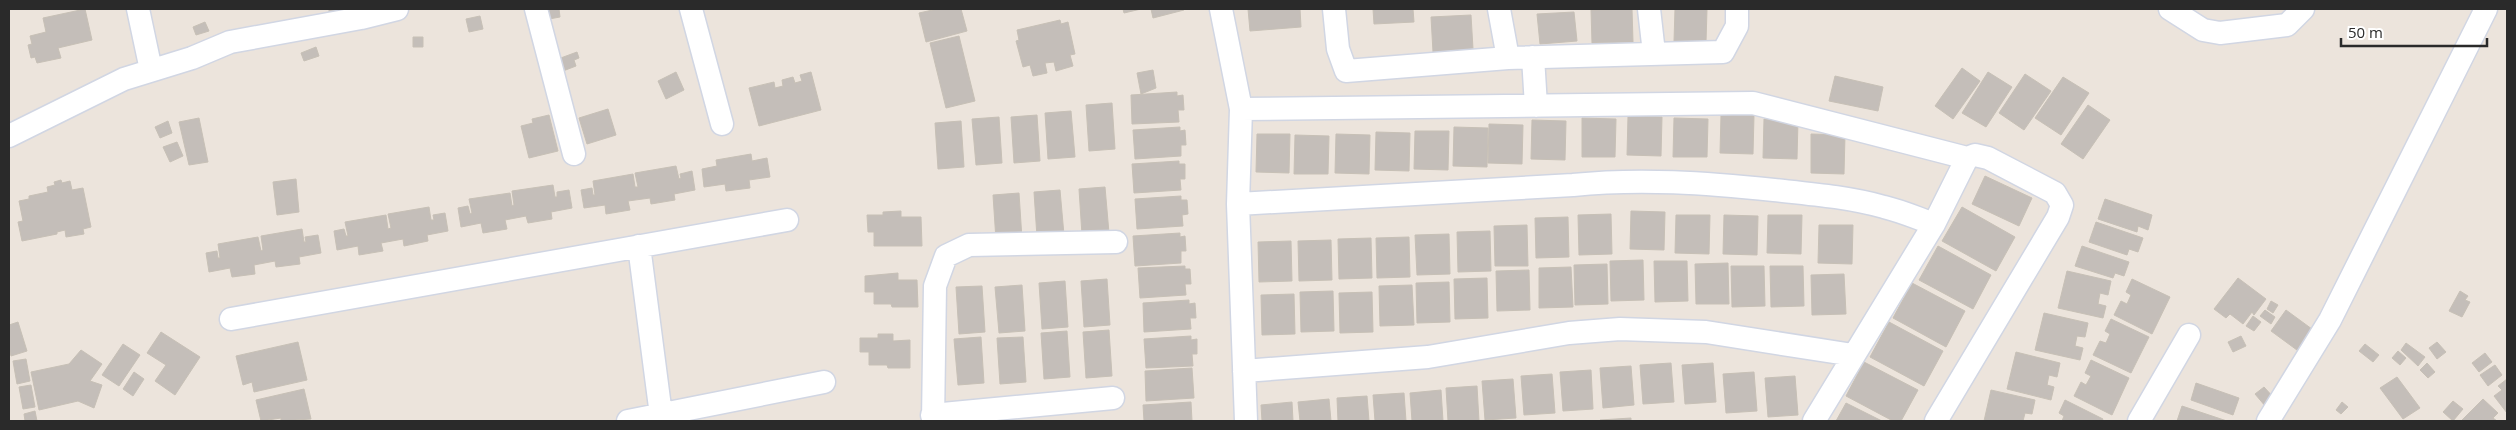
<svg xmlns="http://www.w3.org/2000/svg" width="2516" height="430" viewBox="0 0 2516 430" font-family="'Open Sans',sans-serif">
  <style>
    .building { fill: #c4beb9; stroke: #c7c0b6 }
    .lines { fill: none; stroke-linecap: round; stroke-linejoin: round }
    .minor-casing { stroke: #d1d6e3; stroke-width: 25 }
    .minor { stroke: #fff; stroke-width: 22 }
  </style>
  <rect width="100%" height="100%" fill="#ece4dc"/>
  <path class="building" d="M85,9L92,40L58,48L61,58L37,63L35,57L31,58L28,45L32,44L30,36L46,32L43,18Z
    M329,9H350L329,14Z
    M548,9H559L560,17L549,19Z
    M937,9H961L967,31L926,42L919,13Z
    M1123,9H1141L1124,13Z
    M1151,9H1183L1184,10L1153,18Z
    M1248,9H1300L1301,27L1250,31Z
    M1373,9H1413L1414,22L1374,24Z
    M1632,9L1633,42L1592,43L1591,10Z
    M1675,9H1707L1706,42L1674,41Z
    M1574,12L1577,41L1540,44L1537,14Z
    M1471,15L1473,49L1433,52L1431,17Z
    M480,16L483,29L469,32L466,19Z
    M1060,20L1061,24L1068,22L1075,54L1070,55L1073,66L1056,71L1054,62L1045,63L1047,73L1033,76L1030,65L1023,67L1016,41L1019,40L1017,30Z
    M205,22L209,31L196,35L193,27Z
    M959,36L975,101L946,108L930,43Z
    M413,37H423V47H413Z
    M316,47L319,56L304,61L301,53Z
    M577,52L579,58L574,60L576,66L563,71L558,59Z
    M1962,68L1980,81L1953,119L1935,106Z
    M1153,70L1156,88L1141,94L1137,73Z
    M676,72L684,90L666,99L658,81Z
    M811,72L821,110L759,126L749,88L774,82L775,88L783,86L782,80L793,77L795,83L802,81L800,75Z
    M1988,72L2012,87L1986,127L1962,113Z
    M2025,74L2051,91L2024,130L1999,113Z
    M1835,76L1883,87L1878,111L1829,101Z
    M2063,77L2089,93L2061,135L2035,118Z
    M1177,92V96L1183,95L1184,110H1178L1179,122L1132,124L1131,95Z
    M1112,103L1115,149L1089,151L1086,105Z
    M2088,105L2110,120L2083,159L2061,144Z
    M608,109L616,135L587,144L579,118Z
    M1071,111L1075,157L1048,159L1045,113Z
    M549,115L558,151L529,158L521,126L533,123L532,119Z
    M1037,115L1040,161L1014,163L1011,117Z
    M1721,115H1754L1753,154L1720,153Z
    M1628,116L1662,117L1661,156L1627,155Z
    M999,117L1002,163L976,165L972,119Z
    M199,118L208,162L189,165L179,122Z
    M1582,118L1616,119L1615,157H1582Z
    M1674,118L1708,119L1707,157H1673Z
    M1764,119L1798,120L1797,159L1763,158Z
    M1532,120L1566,121L1565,160L1531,159Z
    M168,121L172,133L160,138L155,127Z
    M961,121L964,167L938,169L935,123Z
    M1489,124L1523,125L1522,164L1488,163Z
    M1180,127V131L1185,130L1186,145H1181V156L1135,159L1133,130Z
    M1454,127L1488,128L1487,167L1453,166Z
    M1415,131H1449L1448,170L1414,169Z
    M1376,132L1410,133L1409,171L1375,170Z
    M1257,134H1290L1289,173L1256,172Z
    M1336,134L1370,135L1369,174L1335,173Z
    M1811,134L1845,135L1844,174L1811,173Z
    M1295,135L1329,136L1328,174H1294Z
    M177,142L183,156L170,162L163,147Z
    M751,154L752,161L767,158L770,177L749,180L750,188L726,191L725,184L704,187L702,169L717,166L716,160Z
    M1179,161V164H1185V179H1180L1181,190L1134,193L1132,164Z
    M676,166L679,179L681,178L680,174L692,171L695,190L674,194L675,200L651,204L650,198L628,201L630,210L606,214L605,205L584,208L581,190L592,188L593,195H595L593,181L633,174L635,187H638L635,173Z
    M1985,176L2032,198L2019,226L1972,204Z
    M296,179L299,212L277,215L273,182Z
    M61,180L62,183L70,181L72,190L83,188L91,227L83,229L84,234L66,237L65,230L57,232V234L22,241L18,222L23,221L19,201L29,199V196L48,192L47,187L55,185L54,182Z
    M553,185L555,197H557V192L569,190L572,208L551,212L552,219L528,223L526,216L505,220L507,229L483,233L481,223L461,227L458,208L468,206L470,214L472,213L469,199L510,193L512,206L514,205L512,191Z
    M1105,187L1109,233L1082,235L1079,189Z
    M1060,190L1064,235L1037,237L1034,192Z
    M1019,193L1022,239L996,240L993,195Z
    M1181,196V200H1187L1188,214L1182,215L1183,226L1137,229L1135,199Z
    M2105,199L2152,215L2148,230L2138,226L2137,232L2098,219Z
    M429,207L431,220H434L433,215L445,213L448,231L427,235L428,241L404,246L403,239L381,243L383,251L359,255L358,246L337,250L334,231L344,229L346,236H348L345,222L386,215L388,229L391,228L388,214Z
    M1962,207L2015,237L1996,271L1942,241Z
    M901,211V217H921L922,246H874V232H868L867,215H883V212Z
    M1631,211L1665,212L1664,250L1630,249Z
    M1611,214L1612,254L1579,255L1578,215Z
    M1676,215H1710L1709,254L1675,253Z
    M1724,215L1758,216L1757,255L1723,254Z
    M1768,215H1802L1801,254L1767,253Z
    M1568,217L1569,257L1536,258L1535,218Z
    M2096,222L2143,238L2138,252L2129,249L2127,255L2089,242Z
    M1527,225L1528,266H1495L1494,226Z
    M1819,225H1853L1852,264L1818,263Z
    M302,229L304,242H306L305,237L318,235L321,253L299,257L300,264L276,267L275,261L254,265L255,274L232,277L230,268L209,272L206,253L217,251L218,258H220L218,244L258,237L261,251L263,250L261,236Z
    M1490,231L1491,271L1458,272L1457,232Z
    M1180,233V237L1185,236L1186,251H1181V263L1135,266L1133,236Z
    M1449,234L1450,274L1417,275L1415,235Z
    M1409,237L1410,277L1377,278L1376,238Z
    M1371,238L1372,278L1339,279L1338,239Z
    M1331,240L1332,280L1299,281L1298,241Z
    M1291,241L1292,281L1259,282L1258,242Z
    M1938,246L1991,275L1973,309L1919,280Z
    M2082,246L2129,262L2124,276L2115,273L2113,278L2075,266Z
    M1643,260L1644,300L1611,301L1610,261Z
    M1654,261H1687L1688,301L1655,302Z
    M1728,263L1729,304H1696L1695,264Z
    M1607,264L1608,304L1575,305L1574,265Z
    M1185,266V269H1190L1191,284H1185L1186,295L1140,298L1138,268Z
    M1731,266H1764L1765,306L1732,307Z
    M1770,266H1803L1804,306L1771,307Z
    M1571,267L1573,307L1539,308V268Z
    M1529,270L1530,310L1497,311L1496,271Z
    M2067,271L2111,281L2108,295L2100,293L2098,304L2106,306L2103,318L2058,308Z
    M898,273V280H917L918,307H892L891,304H874V292H865V276Z
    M1844,274L1846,314L1812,315L1811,275Z
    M1487,278L1488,318L1455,319L1454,279Z
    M2238,278L2266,299L2254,315L2252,312L2243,324L2230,314L2226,318L2214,309Z
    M1107,279L1110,325L1084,327L1081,281Z
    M2132,279L2170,297L2152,334L2114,315L2121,301L2127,304L2131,295L2126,292Z
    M1065,281L1068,327L1042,329L1039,283Z
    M1449,282L1450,322L1417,323L1416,283Z
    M1912,283L1965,311L1946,347L1893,318Z
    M1022,285L1025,331L999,333L995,287Z
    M1412,285L1414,325L1380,326L1379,286Z
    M982,286L985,332L959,334L956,287Z
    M1333,291L1334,331L1301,332L1300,292Z
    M2460,291L2468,296L2465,300L2470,302L2462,317L2449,311Z
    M1372,292L1373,332L1340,333L1339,293Z
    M1294,294L1295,334L1262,335L1261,295Z
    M1189,300V304L1195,303L1196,318H1190L1191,329L1144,332L1143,303Z
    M2271,301L2278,305L2273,313L2267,309Z
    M2265,310L2275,317L2271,324L2260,316Z
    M2286,310L2316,332L2301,353L2271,331Z
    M2044,313L2088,323L2085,337L2077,336L2075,346L2083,348L2080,360L2035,350Z
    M2253,316L2261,322L2254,331L2246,326Z
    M2111,319L2149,337L2131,373L2093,355L2100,341L2106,343L2110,334L2105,331Z
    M18,322L27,351L11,356L9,348V325Z
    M1889,322L1943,351L1924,386L1870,357Z
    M1109,330L1112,376L1086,378L1083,332Z
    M1067,331L1070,377L1044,379L1041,333Z
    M161,332L200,357L175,395L155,381L166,365L147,353Z
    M878,334H893V341L910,340V368H888L887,365H869V352H860V338H878Z
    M1191,336V340L1197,339V354H1192L1193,366L1146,368L1144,339Z
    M2241,336L2246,346L2233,352L2228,342Z
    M981,337L984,383L958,385L954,339Z
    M1023,337L1026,382L1000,384L997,338Z
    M298,342L307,380L254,392L252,382L243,385L236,356Z
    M2437,342L2446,352L2437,359L2429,348Z
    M2406,343L2425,357L2418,366L2401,350Z
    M123,344L140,355L119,386L102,375Z
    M2365,344L2379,355L2373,362L2359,351Z
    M81,350L102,364L90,381L102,385L94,408L78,401L39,410L31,372L69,364Z
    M2398,351L2406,358L2400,365L2392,358Z
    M2016,352L2060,363L2057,377L2049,375L2047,385L2054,387L2051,400L2007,389Z
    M2485,353L2492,362L2479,372L2472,363Z
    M26,359L30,381L17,384L13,361Z
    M2091,360L2129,378L2112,415L2074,396L2081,382L2086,385L2091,376L2085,373Z
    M1864,362L1918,390L1901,421H1893L1846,396Z
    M1671,363L1674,402L1643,404L1640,365Z
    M1713,363L1716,402L1685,404L1682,365Z
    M2427,363L2435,372L2428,378L2420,370Z
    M2495,365L2502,375L2488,386L2480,375Z
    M1631,366L1634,405L1603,408L1600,368Z
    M1192,368L1194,398L1146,401L1145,371Z
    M1591,370L1593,409L1563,411L1560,372Z
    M134,372L144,379L133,396L123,389Z
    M1754,372L1757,411L1726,413L1723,374Z
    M1552,374L1555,413L1524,415L1521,376Z
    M1795,376L1798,415L1768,417L1765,378Z
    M2397,377L2420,408L2403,419L2380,388Z
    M1513,379L1516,418L1485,420L1482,381Z
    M2507,379V413L2494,396L2502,390L2498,386Z
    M2196,383L2239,398L2233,415L2191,400Z
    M31,385L35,407L23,409L19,387Z
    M1477,386L1479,421H1448L1446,388Z
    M2264,387L2275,399L2266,407L2255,394Z
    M304,389L311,419L281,421V418L261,421L256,400Z
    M1441,390L1443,421H1412L1410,393Z
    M1991,390L2035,400L2032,414L2025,413L2023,421H1984Z
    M1404,393L1406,421H1375L1373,395Z
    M1367,396L1369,421H1338L1337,398Z
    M1329,399L1331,421H1300L1298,402Z
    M2483,399L2498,413L2493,418L2497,421H2461Z
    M2065,400L2103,419L2102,421H2062L2064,416L2059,413Z
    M2453,401L2463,409L2453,421L2443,412Z
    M1191,402L1192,421H1144L1143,405Z
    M1292,402L1293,421H1262L1261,405Z
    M2342,402L2348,407L2341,414L2336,410Z
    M1846,403L1882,421H1836Z
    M2182,406L2227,421H2177Z
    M35,411L37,421H25L24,414Z
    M1631,418V421H1600V420Z"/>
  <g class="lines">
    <defs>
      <path id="minor" d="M138,9L151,70
        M536,9L574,154
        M691,9L722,124
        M1221,9L1241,109L1238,204L1246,421
        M1334,9L1338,49L1346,71L1508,58L1723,52L1737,26V9
        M1499,9L1508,58
        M1649,9L1654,53
        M2170,9L2203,30L2220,33L2287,25L2303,9
        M1533,57L1536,106
        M1241,109L1753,103L1967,158L1975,155L1988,158L2055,193L2062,205L2058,217L1936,421
        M9,136L124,79L192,58L230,42L361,18L397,9
        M1238,204L1573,185C1640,178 1707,183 1774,190C1811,194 1848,197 1884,207C1901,211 1917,218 1934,224
        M639,246L661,415
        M231,319L787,220
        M1244,371L1428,357L1569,333L1620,329L1706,332L1853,355
        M932,415L1113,398
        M628,421L824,382
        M933,421L935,286L946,256L969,245L1116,242
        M1814,421L1934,224L1967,158
        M2139,421L2189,335
        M2268,421L2330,320L2486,9"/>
    </defs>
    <use href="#minor" class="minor-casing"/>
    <use href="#minor" class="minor"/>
  </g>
  <rect width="2516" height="430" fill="none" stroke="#2a2a2a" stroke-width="20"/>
  <path d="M2341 38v8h146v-8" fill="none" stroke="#2a2a2a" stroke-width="2.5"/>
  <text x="2348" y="38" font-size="15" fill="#2a2a2a" stroke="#ffffff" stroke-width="4" paint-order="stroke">50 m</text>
</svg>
